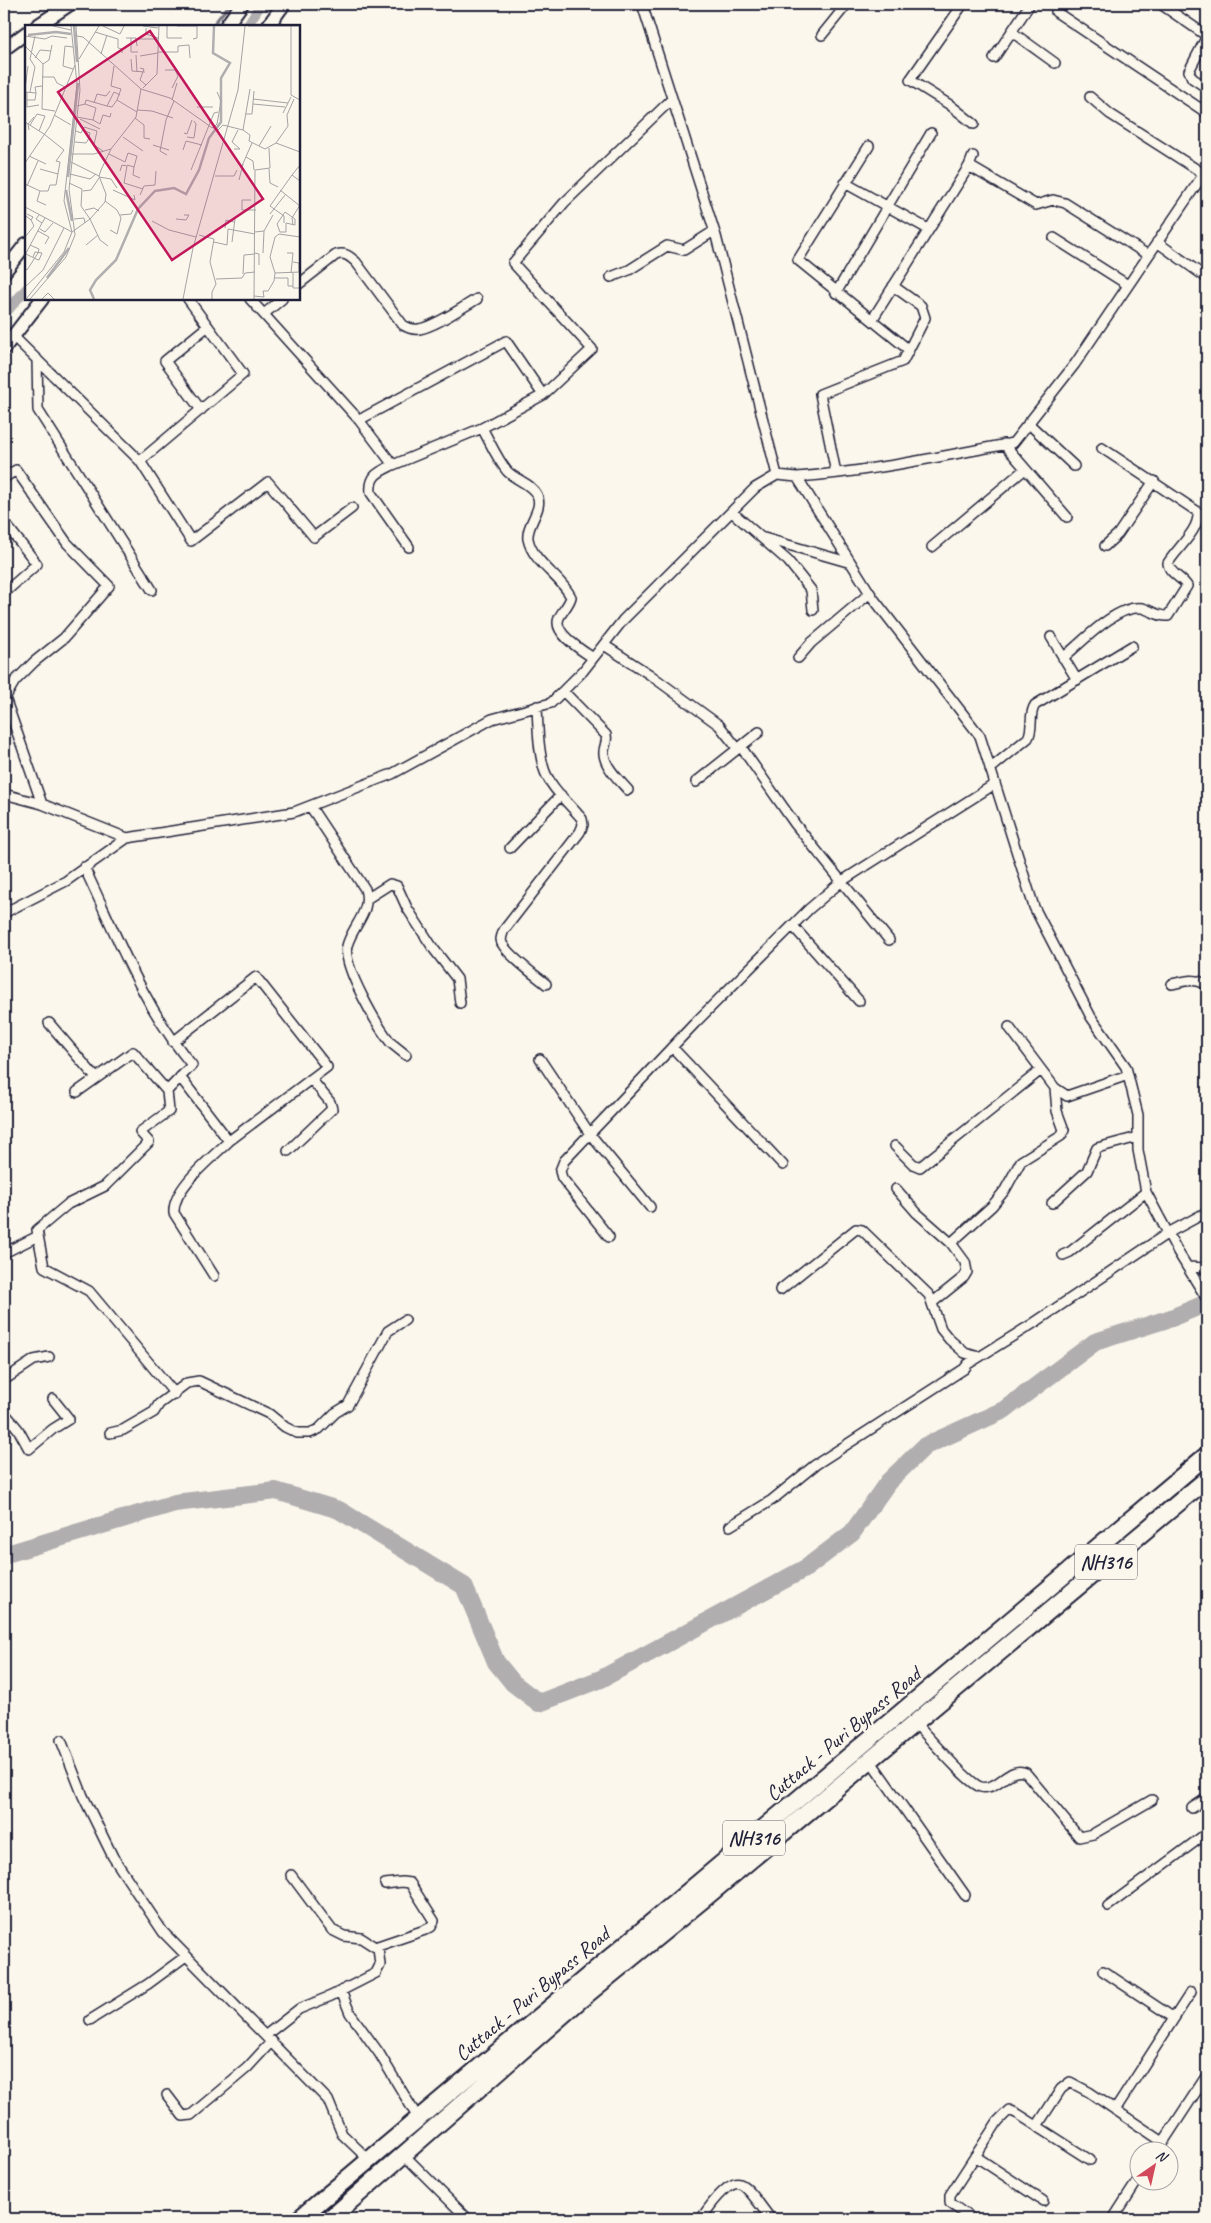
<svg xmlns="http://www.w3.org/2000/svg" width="1211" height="2223" viewBox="0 0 1211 2223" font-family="Caveat,sans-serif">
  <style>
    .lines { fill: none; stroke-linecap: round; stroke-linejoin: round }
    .stream { stroke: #787681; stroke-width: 3 }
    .canal { stroke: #b1aeb0; stroke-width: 10 }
    .river { stroke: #b1aeb0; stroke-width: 18 }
    .street-casing { stroke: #22223b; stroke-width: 12 }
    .secondary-casing { stroke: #22223b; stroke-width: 16 }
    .highway-casing { stroke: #22223b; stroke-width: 20 }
    .street { stroke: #fbf7ec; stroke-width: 9 }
    .secondary { stroke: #fbf7ec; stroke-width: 12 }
    .highway { stroke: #fbf7ec; stroke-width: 16 }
    .labels { text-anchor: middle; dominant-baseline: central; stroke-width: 4.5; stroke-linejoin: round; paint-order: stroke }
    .shield { fill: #fbf7ec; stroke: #636270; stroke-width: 1 }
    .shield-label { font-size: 20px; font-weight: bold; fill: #22223b }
    .street-label { font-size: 21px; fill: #22223b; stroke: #fbf7ec }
    .inset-river { fill: none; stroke: #b1aeb0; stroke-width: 2.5 }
    .inset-road { fill: none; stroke: #a4a2a5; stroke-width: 1 }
    .view { fill: #c2185b; fill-opacity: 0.15; stroke: #c2185b; stroke-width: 2.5 }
    .inset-edge { fill: none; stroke: #22223b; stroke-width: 2.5 }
  </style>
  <rect width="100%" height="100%" fill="#fbf7ec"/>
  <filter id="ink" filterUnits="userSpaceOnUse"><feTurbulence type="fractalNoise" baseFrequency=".02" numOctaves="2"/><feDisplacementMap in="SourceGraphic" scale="10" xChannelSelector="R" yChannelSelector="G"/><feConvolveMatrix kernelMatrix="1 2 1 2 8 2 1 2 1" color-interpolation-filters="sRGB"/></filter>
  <g filter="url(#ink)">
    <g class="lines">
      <path class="stream" d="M212,26L230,4"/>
      <path class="canal" d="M247,26L261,4
        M4,315L26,289"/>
      <path class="river" d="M4,1556L10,1553L175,1503L276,1491L339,1510L464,1586L496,1662L513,1683L539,1703L601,1679L806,1568L852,1533L888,1482L925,1446L1004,1410L1095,1342L1171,1318L1207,1303"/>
      <defs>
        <path id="street" d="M642,4L716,236L777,475L797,477L873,598L980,736L1034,907L1091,1017L1126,1067L1138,1115V1150L1146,1192L1178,1252L1207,1299
          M963,4L910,80L950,105L974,124
          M1163,4L1162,5L1207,36L1189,71L1192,78L1207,88
          M1056,12L1207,113
          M1012,32L1055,63
          M822,35L847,4
          M994,58L1030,4
          M1090,97L1110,114L1204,174
          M869,146L798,260L909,350
          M969,166L1036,205L1053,200L1065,203L1148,255
          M845,183L928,229
          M1054,238L1128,285
          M1157,242L1207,278
          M611,277L629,270L667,246L684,250L714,231
          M299,284L336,255C345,252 349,256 356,262L403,325C408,328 413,330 419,329C436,326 461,308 477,299
          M836,293L931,133
          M250,299L359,420L506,341L543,395
          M264,314L282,299
          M872,320L969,166L973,156
          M13,336L140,461L243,374L188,299
          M37,359L38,410L152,590
          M201,410L165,361L208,326
          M359,420L393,465L482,428C490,442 497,459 507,471C515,480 531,483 537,495C544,509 526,524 528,539C533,563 561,576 571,597C569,605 562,611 559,618C552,633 583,651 593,658
          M1028,423L1074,466
          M482,428L543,395L592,349L513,263L564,203L671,100
          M1004,444L1067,517
          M140,461L191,541L268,482L314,537L352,508
          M393,465C379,472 369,475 371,493L409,547
          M836,473L820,394L903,361L925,318L921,306L893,286
          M797,477C869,472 942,456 1013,443L1075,364L1207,169
          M4,478L16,470L67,543L109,586L64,638L34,662L15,681L5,698L42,804
          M732,512L788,561L811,590L813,610
          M4,522L37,564L4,593
          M764,538L851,563
          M1105,546L1118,534L1154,481
          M932,547L1025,469
          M1051,637L1077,680
          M604,645L649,674L719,725L738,749
          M798,658L811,643L870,593
          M1063,658C1081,643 1117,604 1142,608C1151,610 1158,617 1168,616L1187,586C1182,577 1169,574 1168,563C1177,548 1200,530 1198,512L1102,448
          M563,691L606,735C608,743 603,747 604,754C605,767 620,781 628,790
          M537,706C538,727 538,749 544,769C550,788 570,804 582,819L583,825L580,832L504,930C502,935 499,940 503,945C510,957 535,975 546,984
          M741,747L795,824L889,940
          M990,769L1028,738C1034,727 1028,715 1035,705L1132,646
          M696,782L759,732
          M4,794L42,804L127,838
          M310,806L365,889C372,912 352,926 347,946C342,966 378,1027 391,1043C396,1047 401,1051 406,1055
          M510,848L561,795
          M84,867C116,934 144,1008 192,1065L167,1091
          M368,898L390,884L397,886L407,908L433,948L457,979L460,1003
          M4,913L66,881L127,838L294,812L392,774L492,719L551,703L583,671L623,620L755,488L777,475
          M793,926L859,1001
          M1172,984C1184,981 1198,977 1207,986
          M49,1023L96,1078
          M1009,1027L1055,1088L1067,1096L1128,1075
          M173,1042L256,977L327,1067L229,1141L180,1077
          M672,1047L783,1165
          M540,1059L590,1134L650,1207
          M77,1092L133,1052L167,1091L169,1111L140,1132L149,1142L105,1186L68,1204L37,1230L44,1267L89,1291L175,1394
          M895,1146L913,1164L920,1167L1041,1070
          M288,1151L332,1109L330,1102L311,1079
          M896,1189L917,1213L951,1243L992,1206L1005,1190L1021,1161L1061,1136L1064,1130L1057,1111L1055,1088
          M1052,1203L1087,1171L1097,1148L1138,1137
          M609,1237L562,1178L560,1171L564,1161L695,1023L809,909L842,881L995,784
          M4,1253L38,1236
          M1063,1255L1070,1252L1146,1192
          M1187,1267L1207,1268
          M214,1276L174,1213C172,1188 212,1158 229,1141
          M780,1290L856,1229L862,1230L929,1295L941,1329L949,1339L965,1353L979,1357
          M933,1302L964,1277L967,1272L965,1262L951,1243
          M4,1380L34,1360L49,1357
          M4,1412L18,1429L29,1449L53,1429L69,1419L53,1399
          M110,1433L123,1430L154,1412L159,1404L187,1383L199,1381L269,1414L285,1427L297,1433H310L319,1429L335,1413L348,1405L388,1331L405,1320
          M730,1526L772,1500L815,1465L964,1369L968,1364L1034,1323L1168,1233L1207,1212
          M914,1722C926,1734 968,1784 981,1787C998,1791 1009,1765 1026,1773L1079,1837L1093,1834L1152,1800
          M61,1740L83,1796L113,1857L163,1932L328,2100L342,2134L368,2159
          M870,1760L965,1895
          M1192,1808L1207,1798
          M291,1875L332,1930L344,1936L361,1938L375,1947L425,1930L431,1927L434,1921L410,1883L402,1882L385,1884
          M1108,1906L1207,1833
          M1103,1971L1174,2018
          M341,1991L350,2013L379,2053L418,2118
          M90,2020L148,1984L186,1956
          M266,2035L299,2009L331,1996L376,1973L380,1965L378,1947
          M167,2095L183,2116L191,2115L247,2068L272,2041
          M1115,2110L1191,1992
          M1037,2126L1061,2089L1070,2082L1089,2092L1163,2142
          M1158,2150L1207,2075
          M404,2155L468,2219
          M975,2156L1043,2201
          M701,2219C707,2210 728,2179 740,2184C749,2187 764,2211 771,2219
          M972,2219L950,2203V2195L998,2121L1009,2110L1018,2114L1090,2160
          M1113,2219L1138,2180"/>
        <path id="secondary" d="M37,26L70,4
          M226,26L242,4
          M268,26L284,4
          M4,49L26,33
          M4,272L26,244
          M4,348L42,299"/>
        <path id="highway" d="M299,2219L1207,1455
          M330,2219L580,2000L705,1898L1207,1479"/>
      </defs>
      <use href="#street" class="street-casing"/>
      <use href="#secondary" class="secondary-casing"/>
      <use href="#highway" class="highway-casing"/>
      <use href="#street" class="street"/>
      <use href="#secondary" class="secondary"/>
      <use href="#highway" class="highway"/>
    </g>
  </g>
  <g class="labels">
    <g class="shield">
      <rect x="1075" y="1544.5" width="62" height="35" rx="4"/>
      <rect x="723" y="1820.5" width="62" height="35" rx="4"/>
    </g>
    <g class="shield-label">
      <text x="1106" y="1562">NH316</text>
      <text x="754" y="1838">NH316</text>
    </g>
    <g class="street-label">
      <text transform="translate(843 1734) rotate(-40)">Cuttack - Puri Bypass Road</text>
      <text transform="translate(532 1994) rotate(-40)">Cuttack - Puri Bypass Road</text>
    </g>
  </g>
  <g transform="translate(25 25)">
    <rect width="275" height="275" fill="#fbf7ec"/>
    <path class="inset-river" d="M49,1L52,37M3,10L31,7L46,9M43,152L53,58M41,165L47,196M22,253L44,223M69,274L65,265L71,255L91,235L113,184L130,166L149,163L161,169L174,145L184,113L196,97V53L205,38L188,28L189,1"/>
    <path class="inset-road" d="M28,1L46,5M78,1L95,9L99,1M118,1L133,3M142,1V13H157M152,1H172V13L168,14M223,1H275M266,1V70L275,75M121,3V9L133,13M70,7L93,14V23L97,24V28M0,11L20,14L27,11L42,13M52,11L58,12L116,64L145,73L186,102L193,105L198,100L218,105L225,110L224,116L240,124L251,118L275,127M101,13H111L112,21M106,13V27H113M114,14H133M0,21L18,39L17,84L30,86M133,27H153V21L164,20L165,33M76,29L82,10M111,30L112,47M115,31L133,28M10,33L15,25L26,26M54,34L74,1M106,34L107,46L120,47M18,39L24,35L27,20M89,41L86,61L96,64L92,75M115,43L119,44L115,55L121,60M48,44L38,41L40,21L48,22M140,45H150L153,51L147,63M17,52H29L32,58L40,62M118,63L132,49L134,1M0,64L3,41M0,67L11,68L10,62L17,61M2,67V82L14,80M5,67L10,42L5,34L10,11M228,74L263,78M2,75H10L11,68M147,75L152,58M69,78L72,69L81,71L85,66M60,79L61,75L82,81L89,67L95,70M228,79L260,82M82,81L87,82L92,75L112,87M172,82H188M112,85L127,86M127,86L148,93M258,88L266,72M221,89H227L229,66M29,90L46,100M262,90L269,74M52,92L68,95L71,83L60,79L52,81M110,93L119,100V113L125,114M55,94L75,104M68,95L75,99L78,90L85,92L86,88M0,97L19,109M5,100L12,89L20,91L14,106M188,103L192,99L196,76L192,67M4,105L3,99L9,92M218,105L225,64M51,106L56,108L59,102L72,106L69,120L78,126M159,108L162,109L167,95M19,109L39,125M98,112L118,126M162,112L169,113L171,99L169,96M50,117L61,118L63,115L65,108L57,105M251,118L263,101L262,90M128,120L144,125M234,121L246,101M209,124H215L207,117L213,105M158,125L161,116L177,120M46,129H69L86,124M84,129L100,137M142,130L135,126L141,95L149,76M4,131L21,139M221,132L228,136L229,145M46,137L74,151M100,137L103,128L112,131L109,142L102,140M0,138L25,101L50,40M275,140L267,150L275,156M109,142L108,150L115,153M216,143L227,118M15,144L33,149M244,144L245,158L253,162M166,145L189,88L193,87M95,146L97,140L102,141L99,158L118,164M45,149L65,154L71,149M190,151H209L212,145M74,152L86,154L92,163M214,155L218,139M44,158L57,164L56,181L65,194L80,177L81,169L74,151L76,145L86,124L111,92L116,64M0,159L15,166H23L25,160H31L35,137L31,136L39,125M2,161L13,136M88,165L110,175L109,170M255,165L275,181M15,166L12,176L21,180M58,166L66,165L74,153M115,170L119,161L130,160L131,146M226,175H217V185H231M80,176L92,185L96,193L92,209L85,205M0,182L47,207L65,194L75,215L83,221M60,185L69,183L74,186M260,187L270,194V200L261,198V207H255L252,199ZM245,189L260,170M14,190L11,194L17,198L20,193M95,190L106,189L108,185M1,191L6,195L8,192L2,189M49,194L59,193L60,198M151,194L161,195L164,190H159M127,196L144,205L171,212M259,198V191L245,181L267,150M268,200L267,193L275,180M200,203L201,195L209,197M15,204L20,207L28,198M13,206L24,212L20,219M230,207L239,206L248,190M174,210L189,214L185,237L191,259L187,267V274M0,212L9,201L6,195M189,217L202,220L203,204L230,209M207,217L210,194M61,220L73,210M230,228L234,229V240M238,228L239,206M262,228H268L266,248M1,229L11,234L14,235L17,228L10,227L8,232M0,230L17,198M268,237L274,238V247M0,243L2,245L13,228L14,224L5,220M250,248L275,247M268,248V263H275M218,249L219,230L230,229M250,253H263V261H268M191,254L217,253L220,248L230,247M0,262L18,245L39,203M229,271L239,272L238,266H243L249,256L250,248L245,232L250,212L254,209L275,212M1,274L39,227L47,207L39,176L52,59L46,1M5,274L41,232L50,210L44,164L55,65L51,1M17,274L23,268L29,274M158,274L168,223L213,65L220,1M229,274L230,145L245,143L244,123"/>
    <path class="view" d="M125,6L238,174L147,235L33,67Z"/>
    <rect width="275" height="275" class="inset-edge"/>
  </g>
  <rect width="1211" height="2223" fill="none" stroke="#fbf7ec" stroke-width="20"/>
  <rect x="10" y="10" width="1191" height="2203" fill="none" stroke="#22223b" stroke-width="2" filter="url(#ink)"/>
  <g transform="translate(1154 2166) rotate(34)"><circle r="24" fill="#fbf7ec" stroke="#a4a2a5"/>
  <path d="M0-4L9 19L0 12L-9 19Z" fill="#d1495b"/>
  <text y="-8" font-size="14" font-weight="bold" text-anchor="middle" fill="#22223b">N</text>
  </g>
</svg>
